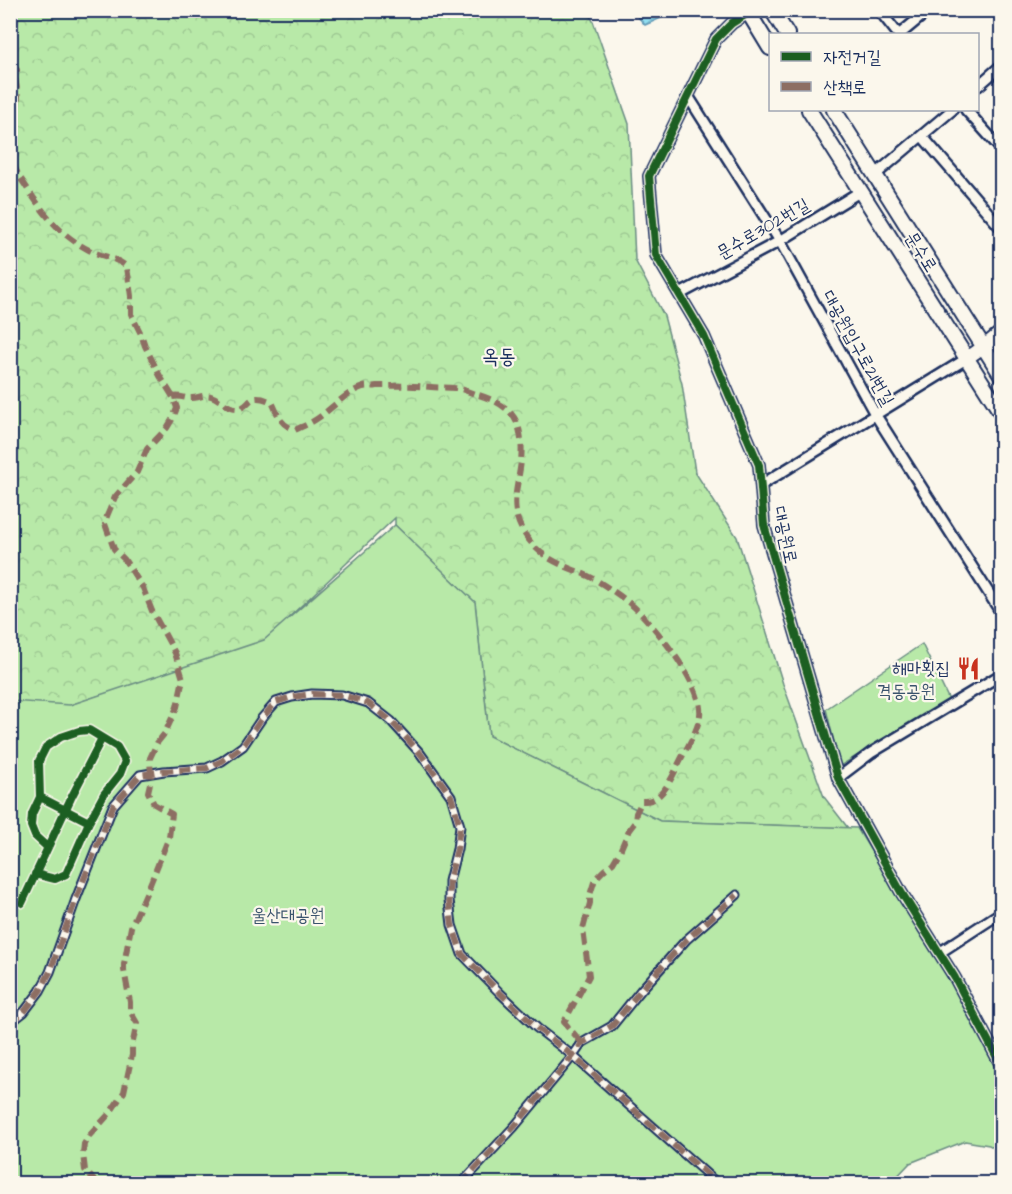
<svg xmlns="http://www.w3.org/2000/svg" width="1012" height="1194" viewBox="0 0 1012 1194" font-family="'Architects Daughter','Poor Story',sans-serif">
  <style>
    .forest { fill: url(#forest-crowns); stroke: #6a8c83; stroke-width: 1.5 }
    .green { fill: #b8e9a8; stroke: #6a8c83; stroke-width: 1.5 }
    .water { fill: url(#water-waves); stroke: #6299b6; stroke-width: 1.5 }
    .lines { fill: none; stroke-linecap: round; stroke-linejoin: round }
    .pedestrian-casing { stroke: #1b2f5e; stroke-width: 11 }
    .minor-casing { stroke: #1b2f5e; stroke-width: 14 }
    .tertiary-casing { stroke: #1b2f5e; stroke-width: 16 }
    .secondary-casing { stroke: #1b2f5e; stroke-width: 18 }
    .pedestrian { stroke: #fbf7ec; stroke-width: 7 }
    .minor { stroke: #fbf7ec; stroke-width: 9 }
    .tertiary { stroke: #fbf7ec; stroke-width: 12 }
    .secondary { stroke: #fbf7ec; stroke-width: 14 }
    .quiet { stroke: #8d6e63; stroke-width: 6; stroke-dasharray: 12 6; stroke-linecap: butt }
    .cycleway-casing { stroke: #fbf7ec; stroke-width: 11 }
    .cycleway { stroke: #1b5e20; stroke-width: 8 }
    .labels { text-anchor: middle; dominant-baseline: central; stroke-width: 4.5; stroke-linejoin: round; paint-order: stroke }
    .street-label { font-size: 18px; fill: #1b2f5e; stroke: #fbf7ec }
    .poi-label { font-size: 18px; fill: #1b2f5e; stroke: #fbf7ec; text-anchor: end }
    .park-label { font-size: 18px; fill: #3a546d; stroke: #fbf7ec }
    .quarter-label { font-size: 21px; fill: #1b2f5e; stroke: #fbf7ec }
  </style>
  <defs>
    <pattern id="forest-crowns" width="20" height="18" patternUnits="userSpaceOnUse" patternTransform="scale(1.5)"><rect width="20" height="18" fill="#b8e9a8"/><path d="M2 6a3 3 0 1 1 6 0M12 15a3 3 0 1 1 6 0" fill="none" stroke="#9ec893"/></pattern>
    <pattern id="water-waves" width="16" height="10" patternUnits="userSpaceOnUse" patternTransform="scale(1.5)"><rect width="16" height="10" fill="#92dff1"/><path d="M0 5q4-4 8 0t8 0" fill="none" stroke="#7dc0d1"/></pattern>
  </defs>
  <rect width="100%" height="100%" fill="#fbf7ec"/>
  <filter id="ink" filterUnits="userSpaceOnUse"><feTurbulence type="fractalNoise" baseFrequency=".0167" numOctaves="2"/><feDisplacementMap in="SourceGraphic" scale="12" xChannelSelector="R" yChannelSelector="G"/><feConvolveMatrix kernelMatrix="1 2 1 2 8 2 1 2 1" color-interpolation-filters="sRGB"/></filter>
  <g filter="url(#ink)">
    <path class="forest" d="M11,11H587L593,21L629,124L635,260L664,316L682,384L695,472L737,537L783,684L824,797L848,828L660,821L489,736L475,602L395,525V518L286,620L359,557L377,1184L11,1183L107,693L70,705L33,796L11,840Z"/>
    <path class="green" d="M395,525L475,602L489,736L660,821L857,828L952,984L998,1071L1001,1086V1153L989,1145L965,1141L910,1163L890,1184L11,1183L10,701L70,705L264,640Z
      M922,644L949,700L840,766L826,709Z"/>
    <path class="water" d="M633,11H677L645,25Z"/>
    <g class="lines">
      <defs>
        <path id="pedestrian" d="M10,1023L24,1012L40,991L50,972L76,899L113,806L140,775L164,771L207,768L222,761L243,746L262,718L276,702L292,697L312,694L342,695L368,703L391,721L420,753L451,796L460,826L457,849L449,881V900L452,925L462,954L500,993L537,1028L573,1056L718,1184
          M461,1184L514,1127L573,1056L582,1043L612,1026L641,990L686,940L737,895"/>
        <path id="minor" d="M879,10L898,34
          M748,13L732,23L716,39L649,176L656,255L704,336L759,465L764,525L838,778L901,892L955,978L1002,1067
          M900,34L929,10
          M978,86L1002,65
          M688,96L780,241L875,414L1002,614
          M966,110L1002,150
          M922,136L1002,229
          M875,175L952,110
          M680,294L780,241L861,191
          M761,485L966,359
          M838,778L871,753L1002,674
          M939,953L1002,912"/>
        <path id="tertiary" d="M966,359L983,347L1002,331"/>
        <path id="secondary" d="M747,10L770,48
          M772,10L787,34
          M809,110L1002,414
          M834,110L1002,376"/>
      </defs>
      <use href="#pedestrian" class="pedestrian-casing"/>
      <use href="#minor" class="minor-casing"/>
      <use href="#tertiary" class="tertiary-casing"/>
      <use href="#secondary" class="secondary-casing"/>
      <use href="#pedestrian" class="pedestrian"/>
      <use href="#minor" class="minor"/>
      <use href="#tertiary" class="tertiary"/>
      <use href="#secondary" class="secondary"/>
      <path class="quiet" d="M10,62L17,70L15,78L18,95L17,106L14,113L10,145
        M10,145C12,153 12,161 15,168C18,175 23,182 27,188C45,215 60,235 89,250C102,257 116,257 127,267L131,296V314L141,334L145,346L160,376L173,397L177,408L173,418L167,428L147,449L137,472L115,497L107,516L105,524L114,549L124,559L143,588L152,611L175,653L183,679L177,707L165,733L157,743L150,758L151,779L148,792L154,804L172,814L169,837L151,882L131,927L124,964V970L130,1002V1011L137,1023L132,1046V1055L124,1092L110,1113L89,1136L84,1144L83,1154L85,1170L97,1184
        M173,397C181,395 185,399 192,398C198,398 205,394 211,396C220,399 227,408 237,408C252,409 245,390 272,402C279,416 279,424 295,430C301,427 309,424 315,420C331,410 344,393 363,387C367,386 373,387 377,386C395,386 413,385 431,387C439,388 446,387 454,388C461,388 469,392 475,394C496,400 516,409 520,433C529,480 495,506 536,548C553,565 576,569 596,580C609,588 621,596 633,606C654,625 704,686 700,715C698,731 687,747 680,761C674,773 665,796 651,800C649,801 645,801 642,801L636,813L635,822L629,830L620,851L613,863L604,870L595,879L590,895V903L583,929L589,976L564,1022L582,1043
        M10,1023L24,1012L40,991L50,972L76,899L113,806L140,775L164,771L207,768L222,761L243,746L262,718L276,702L292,697L312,694L342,695L368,703L391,721L420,753L451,796L460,826L457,849L449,881V900L452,925L462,954L500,993L537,1028L573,1056L718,1184
        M461,1184L514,1127L573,1056L582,1043L612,1026L641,990L686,940L737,895"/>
      <defs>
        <path id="cycleway" d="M748,13L732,23L716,39L649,176L656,255L704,336L759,465L764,525L838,778L901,892L955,978L1002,1067
          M40,797L89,822L104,794L120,774L125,761L117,747L89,730L79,731L61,737L46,747L39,761L40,797L32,814L31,826L35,836L47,847
          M35,874L55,879L66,874L89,822
          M22,903L71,798L102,738"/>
      </defs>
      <use href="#cycleway" class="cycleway-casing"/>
      <use href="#cycleway" class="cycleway"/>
    </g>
  </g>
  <defs>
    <symbol id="restaurant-bare" viewBox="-9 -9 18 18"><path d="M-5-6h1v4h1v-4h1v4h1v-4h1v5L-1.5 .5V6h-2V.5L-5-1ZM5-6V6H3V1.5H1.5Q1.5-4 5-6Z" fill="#c8321e" stroke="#fbf7ec" stroke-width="2.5" paint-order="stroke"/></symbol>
  </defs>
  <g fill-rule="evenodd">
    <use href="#restaurant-bare" x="952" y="652" width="33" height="33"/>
  </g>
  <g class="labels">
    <g class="street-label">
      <text transform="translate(763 229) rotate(-30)">문수로302번길</text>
      <text transform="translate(921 252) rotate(58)">문수로</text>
      <text transform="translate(858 348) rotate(61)">대공원입구로21번길</text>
      <text transform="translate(785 535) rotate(78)">대공원로</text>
    </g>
    <g class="poi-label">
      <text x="950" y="668">해마횟집</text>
    </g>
    <g class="park-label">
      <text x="906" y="691">격동공원</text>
      <text x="288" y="915">울산대공원</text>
    </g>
    <g class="quarter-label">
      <text x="499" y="356">옥동</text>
    </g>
  </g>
  <rect width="1012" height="1194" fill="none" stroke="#fbf7ec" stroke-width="36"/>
  <rect x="18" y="18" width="976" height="1158" fill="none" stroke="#1b2f5e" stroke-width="2" filter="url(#ink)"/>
  <rect x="769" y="33" width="210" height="78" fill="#fbf7ec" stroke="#a1a7b3" stroke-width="1.5"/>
  <rect x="781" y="52" width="30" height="9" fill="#1b5e20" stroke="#a1a7b3" stroke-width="1.5"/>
  <text x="823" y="63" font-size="18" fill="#1b2f5e">자전거길</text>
  <rect x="781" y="82" width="30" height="9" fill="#8d6e63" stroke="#a1a7b3" stroke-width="1.5"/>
  <text x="823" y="93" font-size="18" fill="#1b2f5e">산책로</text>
</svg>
